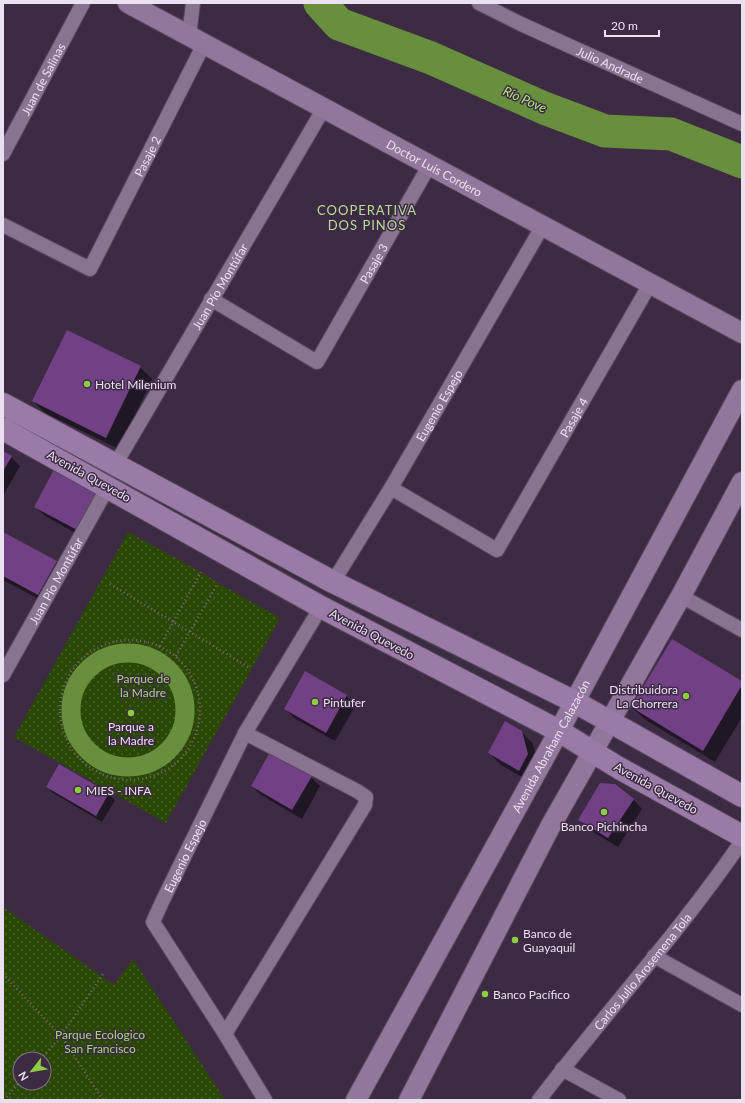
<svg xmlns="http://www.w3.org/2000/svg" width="745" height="1103" viewBox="0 0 745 1103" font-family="Lato,sans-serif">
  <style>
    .grass { fill: url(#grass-dots); fill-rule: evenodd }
    .shadow { fill: #0007 }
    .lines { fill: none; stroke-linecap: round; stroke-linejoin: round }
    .canal { stroke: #678f3d; stroke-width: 19 }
    .river { stroke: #678f3d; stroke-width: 33 }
    .building { fill: #714085 }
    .street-casing { stroke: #58485d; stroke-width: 16 }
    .secondary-casing { stroke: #58485d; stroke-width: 22 }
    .primary-casing { stroke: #58485d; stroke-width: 24 }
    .path { stroke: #78697f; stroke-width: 2.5; stroke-dasharray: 1 3; stroke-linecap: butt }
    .street { stroke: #887491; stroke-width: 14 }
    .secondary { stroke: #91779c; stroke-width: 20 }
    .primary { stroke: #9a7aa7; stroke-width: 22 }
    .poi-dot { fill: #8ece43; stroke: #3d2b44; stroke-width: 1.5 }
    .labels { text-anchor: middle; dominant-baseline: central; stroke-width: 3; stroke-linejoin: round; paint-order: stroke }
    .street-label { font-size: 12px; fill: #ebe0f0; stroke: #3d2b44 }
    .poi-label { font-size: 12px; fill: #ebe0f0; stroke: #3d2b44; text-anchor: start }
    .park-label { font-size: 12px; fill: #a3d86c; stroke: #3d2b44 }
    .water-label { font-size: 13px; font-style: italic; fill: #afe679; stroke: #3d2b44 }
    .neighbourhood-label { font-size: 13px; letter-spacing: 1px; fill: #b8dc97; stroke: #3d2b44 }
  </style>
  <defs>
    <pattern id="grass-dots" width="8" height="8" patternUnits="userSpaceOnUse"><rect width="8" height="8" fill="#2b4704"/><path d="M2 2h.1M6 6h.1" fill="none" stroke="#4a6129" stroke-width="1.8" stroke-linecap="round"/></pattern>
  </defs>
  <rect width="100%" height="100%" fill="#3d2b44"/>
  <path class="grass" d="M128,532L201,572L218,583L280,618L166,823L14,737Z
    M3,907L114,985L133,959L225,1100H3ZM20,1059H44V1083H20Z"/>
  <path class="shadow" d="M140,367L152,379L119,449L45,413L33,401Z
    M3,452L11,457L20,466L3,496Z
    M100,489L86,539L45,516L36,507Z
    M3,533L56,562L65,571L48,604L3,580Z
    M742,683V717L715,762L644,719L632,707Z
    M346,696L356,705L335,741L294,718L285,708Z
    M521,731L533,744L539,766L531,782L501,765L489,753Z
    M59,765L109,794L115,800L102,822L53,793L47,787Z
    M311,777L320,786L302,819L261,795L252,786Z
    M633,799L642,809L618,847L588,829L579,820Z"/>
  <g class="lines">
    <path class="canal" d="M71 710a57 57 0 1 1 114 0a57 57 0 1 1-114 0Z"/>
    <path class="river" d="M320,3L339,24L431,58L544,108L605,131L671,134L742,162"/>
  </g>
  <path class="building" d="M67,330L141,366L106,438L32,401Z
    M3,451L12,456L3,471Z
    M57,464L100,488L77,530L34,507Z
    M3,532L57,561L38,595L3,576Z
    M672,639L742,681V685L703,751L631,707Z
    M305,671L347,695L326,733L284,709Z
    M505,721L522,731L528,754L519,771L488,753Z
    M270,752L312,776L292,810L251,786Z
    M59,764L109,793L96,816L46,787Z
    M600,783L615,784L634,799L608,838L578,820Z"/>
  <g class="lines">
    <defs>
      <g id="street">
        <path id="s1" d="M479,3L521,24L742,124"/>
        <path d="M189,36L193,3"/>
        <path id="s2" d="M3,154L83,3"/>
        <path id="s3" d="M3,225L90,269L204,44"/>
        <path id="s4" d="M211,299L317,362L429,166"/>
        <path id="s5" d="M115,465L324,108"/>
        <path id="s6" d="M391,488L497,550L650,284"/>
        <path id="s7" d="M333,582L391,488L542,227"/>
        <path d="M681,596L742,630"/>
        <path id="s8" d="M3,675L108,487"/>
        <path d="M654,956L742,1005"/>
        <path d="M225,1034L365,805L366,797L357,791L245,733"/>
        <path d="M562,1069L619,1100"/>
        <path id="s9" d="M265,1100L225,1034L153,922L162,902L245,733L321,607"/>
        <path id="s10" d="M539,1100C605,1013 680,932 742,841"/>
      </g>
      <g id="secondary">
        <path id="s11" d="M128,3L742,333"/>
        <path id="s12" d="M356,1100L559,731L742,390"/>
        <path d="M409,1100L550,827L681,596L742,482"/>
      </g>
      <path id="primary" d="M3,404L333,582L575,702L742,796
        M3,429L321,607L559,731L619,768L742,836"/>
    </defs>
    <use href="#street" class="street-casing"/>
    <use href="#secondary" class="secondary-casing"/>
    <use href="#primary" class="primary-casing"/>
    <path class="path" d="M110,584L250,668
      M60 710a70 70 0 1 1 140 0a70 70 0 1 1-140 0Z
      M160,646L201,572
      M176,656L218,583
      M3,974L61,1036L103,1100
      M41,1059L61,1036L103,974
      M4,1100L20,1082"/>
    <use href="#street" class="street"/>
    <use href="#secondary" class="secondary"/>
    <use href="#primary" class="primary"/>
  </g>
  <g class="poi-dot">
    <circle cx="87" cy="384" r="4"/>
    <circle cx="686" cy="696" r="4"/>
    <circle cx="315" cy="702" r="4"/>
    <circle cx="131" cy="713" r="4"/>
    <circle cx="78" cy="790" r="4"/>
    <circle cx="604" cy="812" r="4"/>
    <circle cx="515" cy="940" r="4"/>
    <circle cx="485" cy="994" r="4"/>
  </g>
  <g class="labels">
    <g class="street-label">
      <text stroke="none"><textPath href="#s1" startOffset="145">Julio Andrade</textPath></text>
      <text stroke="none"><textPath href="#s2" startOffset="85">Juan de Salinas</textPath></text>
      <text stroke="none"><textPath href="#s3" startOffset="224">Pasaje 2</textPath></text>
      <text stroke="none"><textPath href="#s11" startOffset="348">Doctor Luis Cordero</textPath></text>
      <text stroke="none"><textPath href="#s4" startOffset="237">Pasaje 3</textPath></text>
      <text stroke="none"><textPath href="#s5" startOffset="207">Juan Pío Montúfar</textPath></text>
      <text stroke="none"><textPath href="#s7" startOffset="206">Eugenio Espejo</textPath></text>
      <text stroke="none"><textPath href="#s6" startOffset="276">Pasaje 4</textPath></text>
      <text transform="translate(89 476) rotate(29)">Avenida Quevedo</text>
      <text stroke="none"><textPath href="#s8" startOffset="108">Juan Pío Montúfar</textPath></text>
      <text transform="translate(372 634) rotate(28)">Avenida Quevedo</text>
      <text stroke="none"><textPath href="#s12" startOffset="404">Avenida Abraham Calazacón</textPath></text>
      <text transform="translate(656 788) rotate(29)">Avenida Quevedo</text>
      <text stroke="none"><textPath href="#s9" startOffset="284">Eugenio Espejo</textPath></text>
      <text stroke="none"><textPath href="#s10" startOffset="165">Carlos Julio Arosemena Tola</textPath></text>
    </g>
    <g class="poi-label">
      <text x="95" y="384">Hotel Milenium</text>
      <text x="678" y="689" text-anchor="end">Distribuidora<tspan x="678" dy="14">La Chorrera</tspan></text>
      <text x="323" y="702">Pintufer</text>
      <text x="131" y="726" text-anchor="middle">Parque a<tspan x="131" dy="14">la Madre</tspan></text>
      <text x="86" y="790">MIES - INFA</text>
      <text x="604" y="826" text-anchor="middle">Banco Pichincha</text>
      <text x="523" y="933">Banco de<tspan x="523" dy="14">Guayaquil</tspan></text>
      <text x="493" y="994">Banco Pacífico</text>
    </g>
    <g class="park-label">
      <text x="143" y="678">Parque de<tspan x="143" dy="14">la Madre</tspan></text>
      <text x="100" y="1034">Parque Ecologico<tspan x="100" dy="14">San Francisco</tspan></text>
    </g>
    <g class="water-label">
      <text transform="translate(525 99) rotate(24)">Río Pove</text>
    </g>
    <g class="neighbourhood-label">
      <text x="367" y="210">COOPERATIVA<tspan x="367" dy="15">DOS PINOS</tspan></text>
    </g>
  </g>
  <rect width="745" height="1103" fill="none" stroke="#ebe0f0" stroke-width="8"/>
  <g transform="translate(32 1071) rotate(239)"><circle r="19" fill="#3d2b44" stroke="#837389"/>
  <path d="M0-3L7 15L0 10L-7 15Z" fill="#8ece43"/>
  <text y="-6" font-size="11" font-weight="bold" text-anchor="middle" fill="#ebe0f0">N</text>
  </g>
  <path d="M605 30v6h54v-6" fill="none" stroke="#ebe0f0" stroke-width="2"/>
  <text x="611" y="30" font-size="12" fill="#ebe0f0" stroke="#3d2b44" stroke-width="3" paint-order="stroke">20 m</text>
</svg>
